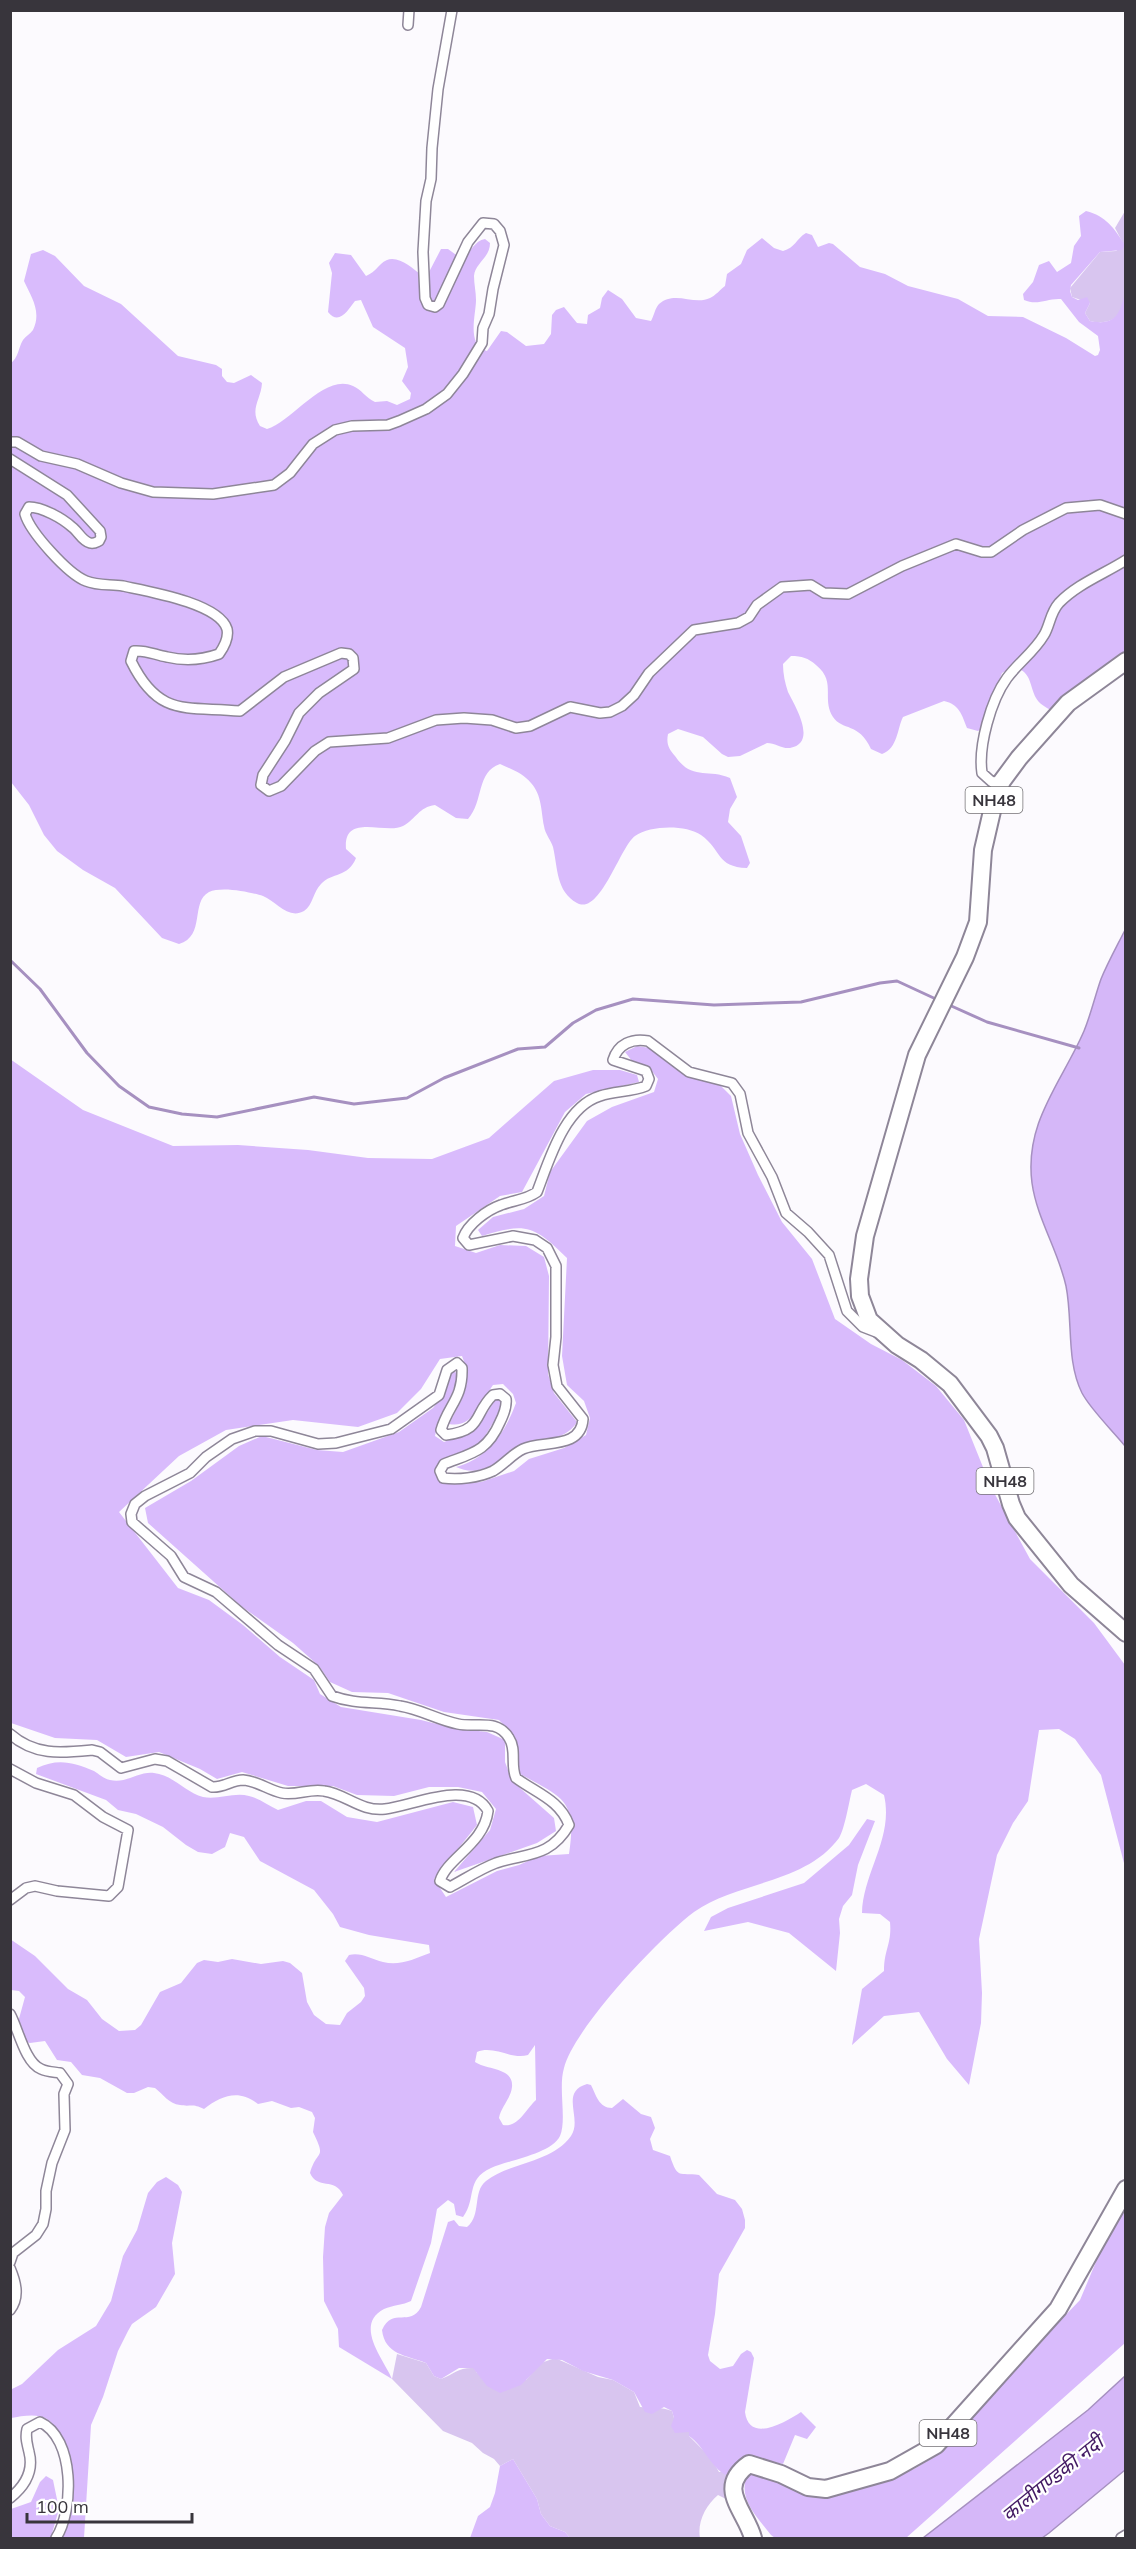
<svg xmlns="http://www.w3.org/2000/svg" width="1136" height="2549" viewBox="0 0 1136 2549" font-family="Mulish,'Noto Sans Devanagari',sans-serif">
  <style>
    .green { fill: #d8c5ef }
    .forest { fill: #d9bbfc; fill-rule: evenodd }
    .water { fill: #d5b7f8; stroke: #a690c0; stroke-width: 1.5 }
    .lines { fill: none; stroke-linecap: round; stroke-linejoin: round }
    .stream { stroke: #a690c0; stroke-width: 3 }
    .street-casing { stroke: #8e8698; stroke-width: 12 }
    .highway-casing { stroke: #8e8698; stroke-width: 20 }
    .street { stroke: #fff; stroke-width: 9 }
    .highway { stroke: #fff; stroke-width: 16 }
    .labels { text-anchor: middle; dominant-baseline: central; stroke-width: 4.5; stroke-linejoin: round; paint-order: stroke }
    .shield { fill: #fff; stroke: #747276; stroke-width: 1.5 }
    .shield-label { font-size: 16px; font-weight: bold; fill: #38353c }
    .water-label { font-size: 20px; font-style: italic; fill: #431a64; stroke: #fff }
  </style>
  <rect width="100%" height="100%" fill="#fcfafe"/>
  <path class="green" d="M1125,211C1125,236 1131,288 1122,309C1117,322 1102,324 1090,321L1085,313L1090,303L1072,297L1070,288L1100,252L1116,251L1124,245L1115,228Z
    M397,2354L426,2363L434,2376L441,2379C454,2374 459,2367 474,2368L477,2373L526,2380L541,2363L555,2358L598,2377L613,2380L634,2392L640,2407C651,2408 662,2407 672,2411L674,2418L689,2431V2436L711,2458L719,2472H731L726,2485V2499L718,2495C706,2505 697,2522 700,2538H570L565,2532L550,2526L541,2514L537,2499L513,2459L500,2466L494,2459L483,2453L472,2443L443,2431L392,2379Z"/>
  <path class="forest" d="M1086,211C1106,216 1114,228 1125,245L1122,250L1100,252L1071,285L1070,291L1072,297L1078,300L1087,297L1090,303L1085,313L1090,321C1116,326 1119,314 1125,294V658L1052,711C1046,707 1039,704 1036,698C1029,685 1032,671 1013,667L1002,673L983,728L978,731L967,728C962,715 959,704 944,701L903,717C897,729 898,748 882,754L871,749C859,722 842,731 833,717C821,698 837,682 816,665C808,658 802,656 791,656L783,664C783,674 785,683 788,692C795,706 818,743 790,748C782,749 775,743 767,743L740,756L728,757L722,754L703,737L678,729L668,734C666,744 669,749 675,756C692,781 707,768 730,778L737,797L730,809L728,822L741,836L750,863L747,868C716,867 722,850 701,835C686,825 651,825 635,836C620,847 600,916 577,903C556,891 558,869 553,847C551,840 545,834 544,826C541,811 542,795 531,783C523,773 511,769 500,764C476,772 484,801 468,819L456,818L435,805C419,807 416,819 403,826C386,835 343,812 346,849L356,858C348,878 332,872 321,884C313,892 313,905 304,911C288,920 276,901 263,896C250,892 222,886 209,892C190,902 206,936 179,944L162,938L115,888L83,870L57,851L44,835L29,805L11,782L10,364C19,357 18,348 23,340C26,336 30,334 33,330C42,311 31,297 24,281L31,254L43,250L55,256L84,286L121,304L178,356L216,365L222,369V376L227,382L234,383L251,375L262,383C261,400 249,409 260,426L267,429C292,422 324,373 353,386C361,389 366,398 375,402L387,401L397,405L410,399L411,393L402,381L408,367L405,348L373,327L361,300L355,301C348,310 339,326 328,312L332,273L329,263L335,253L351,255L366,276C373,273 376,269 381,264C394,251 411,267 421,275L428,274L441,249H448L459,257C471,255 473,241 485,239L490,243C490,258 475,263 474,276C474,284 476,292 476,300C476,315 466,345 487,351L501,331L507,332L526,346L544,344L551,334L552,315L556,310L564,307L577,323L587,324L588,315L600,308L602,298L608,290L622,299L636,318L651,321C654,316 655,308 659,304C675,290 694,306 710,298C715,296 721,289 725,286L727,274L741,264L747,250L762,238L774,248L783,251C795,248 796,239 806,233L812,235L818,247L829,243L833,244L860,267L885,274L908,286L958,299L988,316L1023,317L1066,338L1095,356L1098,355L1100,350L1098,336L1079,322L1061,299C1047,298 1038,306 1024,300L1023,294L1033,282L1039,265L1049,261L1057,272L1071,263L1074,246L1081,236L1079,216Z
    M637,1046L650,1048L682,1073L721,1086L731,1096L740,1134L758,1175L782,1222L812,1259L835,1319L871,1344L902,1360L936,1386L964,1420L991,1487L1030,1559L1094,1623L1125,1665V1867L1101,1775L1075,1739L1059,1729L1039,1730L1028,1801L1013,1823L997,1855L979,1939L982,1993L981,2023L969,2085L947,2059L919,2012L884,2016L852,2045L862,1989L884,1971C884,1949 892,1944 890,1922L880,1914L862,1913C863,1872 894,1838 884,1795L866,1784L852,1790C849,1802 845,1828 839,1838C805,1884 738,1881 694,1912C660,1937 574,2028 564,2068C558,2088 567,2120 560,2136C551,2154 509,2160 491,2168C465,2180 477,2198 463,2217L456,2215L454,2204L448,2200L437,2209L431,2243L411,2301C403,2305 393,2305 384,2309C353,2325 385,2361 392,2379L339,2347L338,2329L324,2301L323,2257L325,2227L329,2213L343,2195C335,2177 317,2190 310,2173C317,2148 327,2161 313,2132L315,2118L312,2112L299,2107L291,2108L272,2101L258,2104C239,2089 222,2095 204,2109C192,2103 191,2107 180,2105C169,2104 163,2094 155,2088L148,2087L134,2093H127L100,2078L82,2075L71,2062L57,2060L45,2041L30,2043L22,2041L17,2026L25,1997L19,1991L11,1990L10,1939L35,1956L68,1989L87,2000L102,2019L119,2031L135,2030L141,2025L160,1992L181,1983L197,1963L204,1960L218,1962L232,1959L261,1964L283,1961L290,1963L302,1973L307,2002L314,2015L326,2024L340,2025L347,2013L361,2002L365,1996L364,1988L345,1961L349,1955C361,1952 371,1959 383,1962C400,1966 414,1959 430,1953L429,1945L369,1935L340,1927L333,1914L314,1890L260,1861L244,1837L230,1833L225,1847L212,1854L198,1852L186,1845L163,1827L136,1814L118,1810L106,1800L36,1774L37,1768C57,1758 74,1762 94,1771C99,1774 104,1779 110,1780C126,1784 139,1771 154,1773C173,1775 185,1792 203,1797C218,1800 234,1792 249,1796C259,1798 269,1806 278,1810L306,1801H321L347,1817L377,1822L453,1802L473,1807L477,1825L434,1879L446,1897L497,1871L519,1865L539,1856L569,1854C577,1800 564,1798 520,1774L515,1737L499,1720L444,1712L388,1693L352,1692L330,1682L319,1666L293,1643L241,1606L148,1523L145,1508L191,1481L239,1446L262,1436L317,1450L343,1452L399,1432L433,1408L444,1394L452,1370L458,1374C454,1397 439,1414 435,1436L444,1442C476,1430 479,1427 496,1398L501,1400L499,1413L479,1446L451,1456L438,1467L442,1481L455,1484L481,1482L514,1471L529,1459L564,1448L586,1435L590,1418L584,1401L567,1385L562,1356L567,1258C534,1226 527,1222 482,1236L478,1230L493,1217L524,1209L544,1196L550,1172L587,1121L612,1107L654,1092L658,1079L648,1066L632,1061L625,1052ZM535,2045L536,2100C526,2109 518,2128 503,2125L499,2118C501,2107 511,2098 512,2087C514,2067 486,2070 475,2062L477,2052C494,2045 511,2060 528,2055Z
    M10,1059L83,1110L173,1146L238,1145L308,1150L368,1158L432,1159L489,1138L554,1081L593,1070H620L637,1075L639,1082L586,1094L565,1112L522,1192L500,1196L456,1226L455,1246L476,1253L500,1245L526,1246L544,1257L549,1276L548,1374L554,1393L577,1422C564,1443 539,1438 519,1447C506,1453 497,1465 483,1469C473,1472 465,1471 456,1467C488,1458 505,1433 516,1403L513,1394L503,1384L493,1385C482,1401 473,1429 449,1424C462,1398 474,1385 462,1356L440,1359L421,1389L397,1413L358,1427L293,1420L226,1430L179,1456L119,1512L178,1588L209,1600L243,1625L280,1657L314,1680L320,1694L341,1707L421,1720L453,1728L487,1732L505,1740V1762L512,1781L554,1818L556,1831L537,1843L454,1872L490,1830L496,1809L482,1792L458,1787H429L394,1796L357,1795L333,1786H288L242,1772L217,1779L200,1769L159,1752L126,1757L97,1740L55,1738L11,1723Z
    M867,1819L875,1821L858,1865L852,1895L843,1906L839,1919L840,1933L836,1971L789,1933L748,1922L704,1931L711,1917L728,1908L804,1883L849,1845Z
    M587,2084L591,2085C596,2095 599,2108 612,2108L623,2099L641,2114L651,2117L655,2128L650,2139L653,2150L670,2156C678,2180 679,2172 699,2175L717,2194L735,2200L742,2209L745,2220V2228L719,2274L715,2314L708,2355L710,2361L720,2369L733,2366L741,2354L747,2350L751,2352L754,2358L745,2412C749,2444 786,2422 801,2412L816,2427L807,2439L795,2435L783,2464L746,2456L726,2475C711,2468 704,2446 689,2436V2432L675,2433L671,2426L674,2418L672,2411L664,2407L652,2414L645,2412L634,2392L613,2380L583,2371L562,2360L547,2359L521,2385L500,2393L487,2386L473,2368H459L441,2379L434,2376L426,2363C406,2355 385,2355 382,2330C393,2306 410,2328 421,2307L448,2222L454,2220L459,2226L467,2227C482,2215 472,2192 486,2181C510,2162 552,2163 571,2136C583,2119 559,2092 587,2084Z
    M166,2177L178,2185L182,2192L172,2243L175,2274L156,2307L132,2324L128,2331L118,2351L103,2397L91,2425L84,2538H62C68,2522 72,2505 73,2488C73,2471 63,2429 47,2419C37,2413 22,2416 11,2418L10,2390L22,2384L58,2350L96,2326L111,2301L123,2256L137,2230L148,2193L157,2182Z
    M1125,2204V2343L906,2538H775L771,2535C757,2517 735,2496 749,2472L813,2492L890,2478L914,2469L934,2457L984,2400L1080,2300L1111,2226Z
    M513,2459L537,2499L541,2514L550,2526L565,2532L570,2538H470L478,2516L490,2507L495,2493L500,2466Z
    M46,2476L53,2480L59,2509L51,2537L11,2538V2509L31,2502L40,2482Z"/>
  <path class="water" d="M1125,930L1126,1446H1125C1113,1431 1091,1410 1082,1393C1066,1361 1073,1321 1066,1286C1058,1250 1037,1219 1032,1183C1024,1122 1062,1082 1084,1031C1091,1014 1095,996 1101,979C1108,962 1117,946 1125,930Z
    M1125,2376V2470L1049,2533L1042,2538H923L1088,2410Z"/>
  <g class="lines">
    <path class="stream" d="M10,960L40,989L87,1053L119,1086L149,1107L182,1114L217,1117L314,1097L354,1104L407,1098L444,1078L518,1049L545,1047L573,1023L596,1010L633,999L714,1005L801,1002L880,983L897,981L938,1000
      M947,1004L987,1022L1079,1048"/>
    <defs>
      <path id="street" d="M408,25L409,10
        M10,442H17L41,456L77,464L121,483L153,492L213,494L274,485L290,473L313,444L335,430L352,426L388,425L399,421L426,409L447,394L463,374L482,343L483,328L489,314L493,289L504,245L500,231L494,224L483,223L468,242L439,304L435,307L428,305L425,298L423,252L426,201L431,179L432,148L438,89L452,10
        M10,459L67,495L100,531L101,537L99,541C95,543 94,544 90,543C82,541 78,531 72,527C62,518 42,507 29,507L25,514C30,532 68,574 86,581C98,586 111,584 123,586C146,591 219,603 227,629C229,638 224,647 219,654C202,660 184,661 167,657C155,655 147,650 134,651L131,661C159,718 186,706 240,711L284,677L341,653L349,654L353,658L354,669L319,693L299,713L285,741L263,775L261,785L269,791L281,786L315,751L329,742L388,738L436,720L464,718L492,720L516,728L530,726L570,707L600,713L610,712L622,706L634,695L649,673L694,630L738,623L749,617L757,605L782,587L811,585L824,593L848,594L902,566L956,544L982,552H991L1023,530L1066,508L1100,505L1126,514
        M1002,781L992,782L982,773C978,746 991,700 1007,678C1018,663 1034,652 1044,635C1050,625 1050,613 1059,603C1077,584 1104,574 1126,560
        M10,1734C35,1756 61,1753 92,1750L100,1752L121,1768L155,1759L167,1761L212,1787C223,1788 232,1780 243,1780C258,1781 268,1790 282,1793C296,1796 310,1788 324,1791C346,1794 361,1812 385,1809C413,1806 470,1778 488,1811C484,1844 447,1858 440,1881L450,1887C465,1879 480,1869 496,1863C526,1853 550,1858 569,1825C560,1800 536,1793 516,1778C510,1765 517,1750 509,1738C497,1718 476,1728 458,1724C438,1720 420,1709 400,1706C376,1701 357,1705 332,1696L314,1669L278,1645L216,1592L184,1577L171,1556L132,1522L131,1514L135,1504L145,1496L190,1473L206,1457L232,1439L255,1431H271L318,1444L336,1443L391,1429L439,1395L447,1370L457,1363L462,1368C463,1399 448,1405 441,1430L446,1435C484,1430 473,1414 493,1395L500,1394L506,1399C507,1407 504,1414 500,1422C487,1452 472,1453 444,1464L440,1471L443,1478C458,1480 478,1478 493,1471C504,1465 512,1454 523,1449C542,1440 581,1450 583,1419L557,1386L553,1365L556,1337V1266L547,1248L535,1240L513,1236L469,1245L463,1238C468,1224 487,1210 501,1205C514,1200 526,1200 537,1192C549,1161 564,1107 600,1096C615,1091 631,1092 646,1086L649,1079L646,1071L613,1060C618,1044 632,1038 648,1041L689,1072L732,1083L740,1094L748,1133L772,1177L786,1213L808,1232L829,1255L847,1311L863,1327L876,1332
        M10,1769L36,1783L74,1795L103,1817L128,1830L118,1887L109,1896L57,1891L35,1886L26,1888L10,1900
        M10,2014C18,2028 25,2063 41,2069C47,2072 54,2072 60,2073L68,2084L64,2094L65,2130L52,2163L46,2191V2209L43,2224L36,2235L13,2253L10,2262
        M10,2268C16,2282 20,2297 10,2310
        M10,2498C25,2486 34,2471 29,2452C27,2443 25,2438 27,2429L40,2422C75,2438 74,2510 56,2538
        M1121,2538L1126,2535"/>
      <path id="highway" d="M1126,661L1068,703L1019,758L1002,781L995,798L983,850L978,922L965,957L917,1055L865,1236L859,1279L860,1296L869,1320L897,1345L921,1360L950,1384L989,1436L995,1448L1011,1504L1017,1518L1071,1585L1126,1633
        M753,2538C746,2511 715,2488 749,2464L781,2474L808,2487L826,2489L890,2471L936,2445L1058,2309L1126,2189"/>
    </defs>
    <use href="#street" class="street-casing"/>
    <use href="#highway" class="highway-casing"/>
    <use href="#street" class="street"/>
    <use href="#highway" class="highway"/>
  </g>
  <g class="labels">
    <g class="shield">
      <rect x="965.5" y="787" width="57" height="26" rx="4.5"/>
      <rect x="976.5" y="1468" width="57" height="26" rx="4.5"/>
      <rect x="919.5" y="2420" width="57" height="26" rx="4.5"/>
    </g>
    <g class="shield-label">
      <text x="994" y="800">NH48</text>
      <text x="1005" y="1481">NH48</text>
      <text x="948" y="2433">NH48</text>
    </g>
    <g class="water-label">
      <text transform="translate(1052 2478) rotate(-39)">कालीगण्डकी नदी</text>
    </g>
  </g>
  <rect width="1136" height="2549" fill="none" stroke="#38353c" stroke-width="24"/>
  <path d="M27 2513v9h165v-9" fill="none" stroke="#38353c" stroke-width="3"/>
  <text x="36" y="2513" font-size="18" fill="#38353c" stroke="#ffffff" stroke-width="4.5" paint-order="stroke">100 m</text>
</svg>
